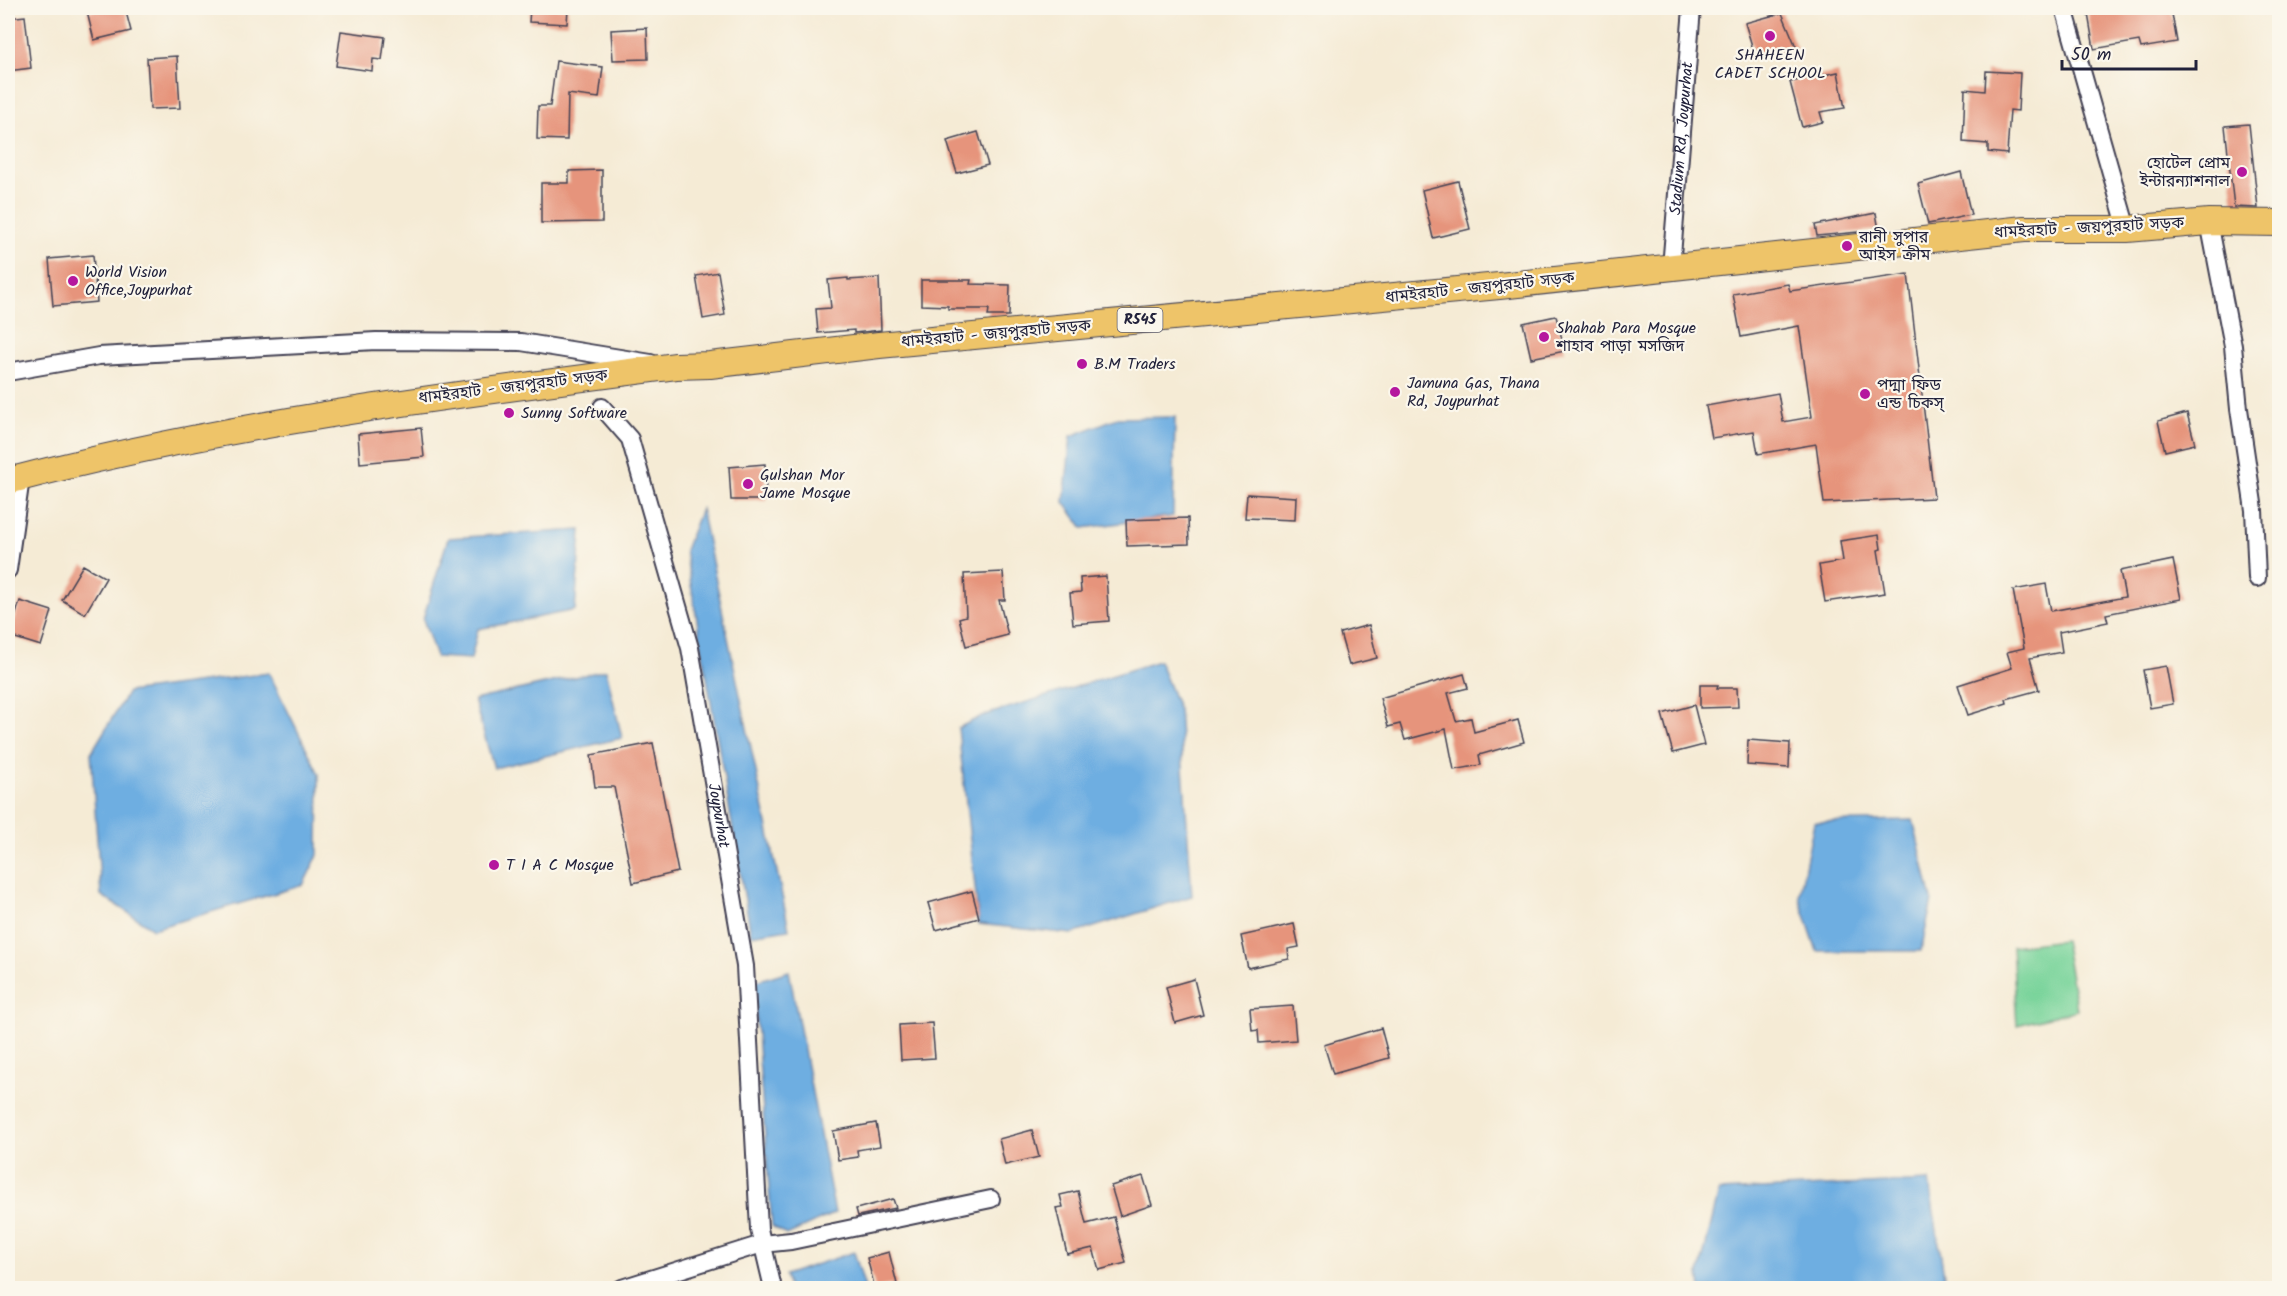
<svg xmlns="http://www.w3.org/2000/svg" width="2287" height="1296" viewBox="0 0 2287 1296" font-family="Kalam,'Noto Sans Bengali',sans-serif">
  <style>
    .green { fill: #7ad49b; stroke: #4e7b6b; stroke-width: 1.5 }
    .water { fill: #6eaee1; stroke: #48688e; stroke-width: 1.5 }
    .building { fill: #e6947b }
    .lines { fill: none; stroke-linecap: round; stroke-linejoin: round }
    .street-casing { stroke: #424052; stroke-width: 20 }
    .primary-casing { stroke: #424052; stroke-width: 28 }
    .street { stroke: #fff; stroke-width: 16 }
    .primary { stroke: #eec469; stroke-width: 26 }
    .poi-dot { fill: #b5179e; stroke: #fbf7ec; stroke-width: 2 }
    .labels { text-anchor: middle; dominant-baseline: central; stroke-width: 4.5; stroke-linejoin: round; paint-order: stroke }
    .shield { fill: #fbf7ec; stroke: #636270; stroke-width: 1.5 }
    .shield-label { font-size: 15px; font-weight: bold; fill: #22223b }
    .poi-label { font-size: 16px; fill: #22223b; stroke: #fbf7ec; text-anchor: start }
    .street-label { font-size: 16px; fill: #22223b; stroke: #fbf7ec }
  </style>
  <rect width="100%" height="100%" fill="#fbf7ec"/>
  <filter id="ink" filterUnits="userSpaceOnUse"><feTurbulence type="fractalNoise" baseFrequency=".0167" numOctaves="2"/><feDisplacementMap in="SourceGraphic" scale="12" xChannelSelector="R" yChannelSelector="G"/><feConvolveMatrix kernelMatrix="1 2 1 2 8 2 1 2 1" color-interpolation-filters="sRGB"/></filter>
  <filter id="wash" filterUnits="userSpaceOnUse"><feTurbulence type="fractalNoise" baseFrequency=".008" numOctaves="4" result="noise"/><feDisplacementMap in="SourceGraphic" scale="24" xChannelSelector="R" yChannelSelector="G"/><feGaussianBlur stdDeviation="1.35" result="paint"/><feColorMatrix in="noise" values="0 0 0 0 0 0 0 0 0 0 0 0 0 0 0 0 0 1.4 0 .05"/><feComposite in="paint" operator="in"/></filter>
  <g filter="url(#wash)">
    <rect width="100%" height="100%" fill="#f5ebd5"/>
    <path class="green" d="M2064,940L2077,1010L2017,1025L2012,946Z"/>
    <path class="water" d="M1175,417L1173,516L1083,528L1064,502L1071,436L1117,418Z
      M701,509L789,929L751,935L685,550Z
      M581,530L575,610L478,629L471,659L436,657L423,619L448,538Z
      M1159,661L1179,710L1192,896L1072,934L979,924L958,728L982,716Z
      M606,670L622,738L494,768L474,700Z
      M269,673L319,774L318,855L303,885L153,929L101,895L91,753L128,692Z
      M1913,820L1932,900L1921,951H1817L1799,897L1814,822Z
      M789,971L835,1213L787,1235L772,1226L753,982Z
      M1929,1181L1946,1288H1701L1699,1274L1719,1191Z
      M854,1252L865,1288H789L785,1275Z"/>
    <g id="blocks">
      <path class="building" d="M105,8H125L131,31L94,40L87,12Z
        M530,8H568L567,24L529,22Z
        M2087,8H2171L2177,42L2141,48L2139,41L2094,49Z
        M1782,13L1797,49L1756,59L1745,23Z
        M25,16L31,68L8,71V18Z
        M647,28L648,59L613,60L611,30Z
        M341,31L385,37L382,60L373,59L372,71L336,66Z
        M177,56L180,108L150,109L147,58Z
        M556,61L603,67L599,98L568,94L567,140L537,139L538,106H550Z
        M1986,71L2020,73L2018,111L2010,110L2007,154L1988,152V144L1963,142L1965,89L1985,91Z
        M1838,72L1845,108L1820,112L1823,122L1802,127L1790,82Z
        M2249,124L2258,208L2234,207L2225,126Z
        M978,132L988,165L957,173L947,141Z
        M602,170V222L541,223V183H569V171Z
        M1961,172L1971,215L1928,224L1918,184Z
        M1458,181L1470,229L1433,238L1422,190Z
        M1876,213L1879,230L1817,236L1815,225Z
        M93,255L97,302L53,306L49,259Z
        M718,272L725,315L703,319L696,276Z
        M1908,274L1934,498L1824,503L1816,444L1758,454L1754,431L1712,438L1706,406L1778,393L1783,422L1812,417L1799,326L1741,337L1733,294L1788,284L1790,291Z
        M848,278V280L879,278L881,330L854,333V330L818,333L816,309L831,308L828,280Z
        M921,280H971L970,284L1010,285L1009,316H988L989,309H948V306L921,305Z
        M1556,316L1565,351L1531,358L1523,323Z
        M2187,413L2195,444L2165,451L2158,421Z
        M421,428L424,457L360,463L358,434Z
        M765,464L766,500H731L729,467Z
        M1247,494L1296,497L1295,520L1245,518Z
        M1188,518L1189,544L1127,546L1126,520Z
        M1879,535L1881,549L1878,550L1885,593L1825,602L1819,565L1843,561L1840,541Z
        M2173,560L2181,599L2106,614L2108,622L2059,632L2062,652L2030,658L2039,690L2006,699L2007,703L1968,715L1958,685L2012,668L2007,652L2024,648L2013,590L2046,584L2051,611L2125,597L2120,571Z
        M83,565L106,578L85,614L62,600Z
        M1003,572L1005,600H999L1008,635L966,646L959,618L966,616L964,574Z
        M1106,576L1109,621L1073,624L1070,593L1081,592L1080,578Z
        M20,601L52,611L41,646L9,636Z
        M1369,625L1377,658L1349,665L1340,633Z
        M2166,666L2173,704L2150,708L2143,670Z
        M1464,674L1468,688L1448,693L1456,721L1471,718L1474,732L1518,720L1524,742L1479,755L1481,765L1454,770L1446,729L1405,740L1400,724L1388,727L1380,698Z
        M1700,685H1718L1717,688H1737L1738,707L1700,708Z
        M1694,705L1704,745L1673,753L1662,714Z
        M1748,740L1790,743L1789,768L1747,765Z
        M653,743L678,872L633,883L614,787H595L591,755Z
        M972,891L979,918L936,930L928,903Z
        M1294,924L1299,947L1288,949L1289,959L1248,968L1241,936Z
        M1194,979L1203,1015L1175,1023L1166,987Z
        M1293,1006L1296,1040L1259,1043L1258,1030L1252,1031L1250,1009Z
        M932,1023L935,1058L901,1060L899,1025Z
        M1381,1028L1389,1058L1333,1074L1324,1045Z
        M876,1123L880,1146L857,1150L858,1157L838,1160L833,1131Z
        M1032,1130L1039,1157L1005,1165L999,1139Z
        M1143,1176L1152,1205L1120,1216L1111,1186Z
        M1078,1191L1086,1224L1114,1217L1126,1263L1099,1270L1093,1248L1067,1254L1056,1208L1063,1207L1060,1195Z
        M893,1199L896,1208L858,1216L856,1209Z
        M889,1252L897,1284L875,1288L867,1258Z"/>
    </g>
  </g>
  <g filter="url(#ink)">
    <use href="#blocks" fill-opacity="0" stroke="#424052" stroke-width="1.5"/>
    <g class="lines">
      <defs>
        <g id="street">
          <path d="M2064,8L2127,229"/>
          <path d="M2209,222L2233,346L2239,409L2254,510L2257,578"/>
          <path id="s1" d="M1671,268L1692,8"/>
          <path d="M8,372L99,356L376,341L521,342L651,363"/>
          <path id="s2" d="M602,407L630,439L690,648L745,966L759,1229L773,1288"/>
          <path d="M8,570L21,478"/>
          <path d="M622,1288L762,1244L791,1241L991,1199"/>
        </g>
        <path id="primary" d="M8,481C227,423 451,395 676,366L710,365L879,345L1499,286L2024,229H2127L2209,222L2280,223"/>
      </defs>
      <use href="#street" class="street-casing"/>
      <use href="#primary" class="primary-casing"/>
      <use href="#street" class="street"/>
      <use href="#primary" class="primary"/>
    </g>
  </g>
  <g class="poi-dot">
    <circle cx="1770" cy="36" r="6"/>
    <circle cx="2242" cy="172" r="6"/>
    <circle cx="1847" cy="246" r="6"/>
    <circle cx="73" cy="281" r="6"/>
    <circle cx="1544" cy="337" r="6"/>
    <circle cx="1082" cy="364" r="6"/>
    <circle cx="1395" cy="392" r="6"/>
    <circle cx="1865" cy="394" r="6"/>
    <circle cx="509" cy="413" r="6"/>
    <circle cx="748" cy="484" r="6"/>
    <circle cx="494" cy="865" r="6"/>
  </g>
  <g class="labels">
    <rect class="shield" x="1117.5" y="308" width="45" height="24" rx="4.5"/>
    <g class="shield-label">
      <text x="1140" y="320">R545</text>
    </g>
    <g class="poi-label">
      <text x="1770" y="55" text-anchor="middle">SHAHEEN<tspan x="1770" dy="18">CADET SCHOOL</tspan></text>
      <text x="2230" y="163" text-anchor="end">হোটেল প্রোম<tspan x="2230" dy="18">ইন্টারন্যাশনাল</tspan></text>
      <text x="1859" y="237">রানী সুপার<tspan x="1859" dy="18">আইস ক্রীম</tspan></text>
      <text x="85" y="272">World Vision<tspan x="85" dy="18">Office,Joypurhat</tspan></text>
      <text x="1556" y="328">Shahab Para Mosque<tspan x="1556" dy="18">শাহাব পাড়া মসজিদ</tspan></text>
      <text x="1094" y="364">B.M Traders</text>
      <text x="1407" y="383">Jamuna Gas, Thana<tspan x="1407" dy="18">Rd, Joypurhat</tspan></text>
      <text x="1877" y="385">পদ্মা ফিড<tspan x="1877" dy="18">এন্ড চিকস্‌</tspan></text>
      <text x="521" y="413">Sunny Software</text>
      <text x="760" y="475">Gulshan Mor<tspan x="760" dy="18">Jame Mosque</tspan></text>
      <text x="506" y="865">T I A C Mosque</text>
    </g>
    <g class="street-label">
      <text stroke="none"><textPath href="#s1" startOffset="130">Stadium Rd, Joypurhat</textPath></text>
      <text transform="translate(2089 228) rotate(-3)">ধামইরহাট - জয়পুরহাট সড়ক</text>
      <text transform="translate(1480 288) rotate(-6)">ধামইরহাট - জয়পুরহাট সড়ক</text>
      <text transform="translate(996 334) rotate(-5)">ধামইরহাট - জয়পুরহাট সড়ক</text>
      <text transform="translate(513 387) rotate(-7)">ধামইরহাট - জয়পুরহাট সড়ক</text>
      <text stroke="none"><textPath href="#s2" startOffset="430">Joypurhat</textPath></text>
    </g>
  </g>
  <rect width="2287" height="1296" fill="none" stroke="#fbf7ec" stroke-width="30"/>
  <path d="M2062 60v9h134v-9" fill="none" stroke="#22223b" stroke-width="3"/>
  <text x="2071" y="60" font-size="18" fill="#22223b" stroke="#fbf7ec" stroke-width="4.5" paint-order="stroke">50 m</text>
</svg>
